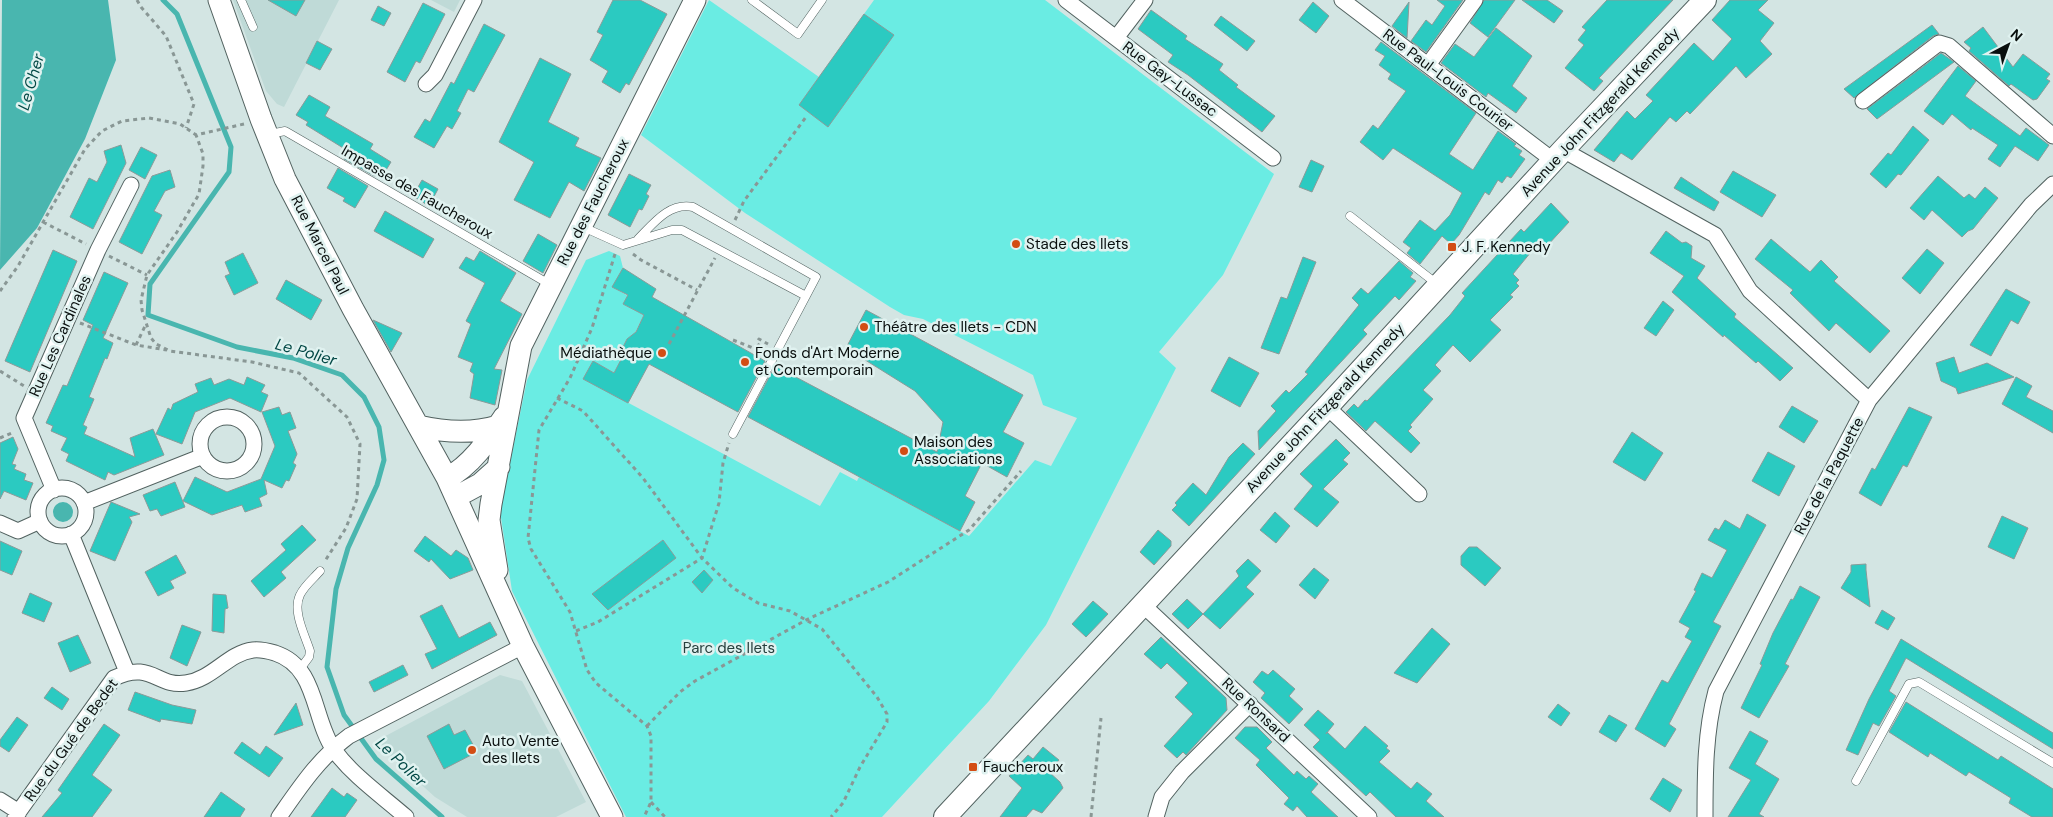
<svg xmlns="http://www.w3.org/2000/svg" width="2053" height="817" viewBox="0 0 2053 817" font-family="'DM Sans',sans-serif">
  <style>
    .built { fill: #bfdad7 }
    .green { fill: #6aece3 }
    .water { fill: #49b6af }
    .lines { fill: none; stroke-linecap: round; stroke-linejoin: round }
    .stream { stroke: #49b6af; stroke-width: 5 }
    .building { fill: #2bcac1; stroke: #8a9b99 }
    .lane-casing { stroke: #526260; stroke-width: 9 }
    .street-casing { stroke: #526260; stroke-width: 17 }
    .secondary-casing { stroke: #526260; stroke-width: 23 }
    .primary-casing { stroke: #526260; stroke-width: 24 }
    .path { stroke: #899795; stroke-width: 3; stroke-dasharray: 4 4; stroke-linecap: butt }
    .lane { stroke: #fff; stroke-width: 8 }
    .street { stroke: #fff; stroke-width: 15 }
    .secondary { stroke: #fff; stroke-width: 21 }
    .primary { stroke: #fff; stroke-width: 22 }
    .poi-dot { fill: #d34d14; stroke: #e0f2f0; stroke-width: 2 }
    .labels { text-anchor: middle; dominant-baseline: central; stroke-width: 5; stroke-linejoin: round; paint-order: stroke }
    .street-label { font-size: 15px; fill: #090f0e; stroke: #e0f2f0 }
    .poi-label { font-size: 15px; fill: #090f0e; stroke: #e0f2f0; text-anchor: start }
    .park-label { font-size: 15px; fill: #263f3d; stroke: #e0f2f0 }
    .water-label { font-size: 16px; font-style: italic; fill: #034845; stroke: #e0f2f0 }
  </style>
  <rect width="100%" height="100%" fill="#d3e5e3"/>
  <path class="built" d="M233,0H339L284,107L277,104L266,91Z
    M431,0H460L454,12Z
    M500,675L522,681L586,802L556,817H467L435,797L394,760L378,740Z"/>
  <path class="green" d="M709,0L819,77L874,0H1045L1274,174L1223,275L1159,352L1176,368L1046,625L989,701L882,817H626L512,591L500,511L527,380L586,260L609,251L620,256L623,268L613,287L628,296L623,304L644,315L634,335L627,339L623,347L625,353L614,373L593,361L584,379L820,506L840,472L857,481L859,477L969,536L1035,460L1051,466L1077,418L1043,405L1033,375L923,319L904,315L890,307L745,213L641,135Z"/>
  <path class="water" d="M2,0H108L116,60L85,139L37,228L0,270Z
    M53 512a10 10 0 1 1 20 0a10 10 0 1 1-20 0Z"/>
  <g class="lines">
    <path class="stream" d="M163,0L177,14L231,147L229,172L150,284L148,315L237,347L293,358L342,375L364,397L379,427L384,460L377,485L348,548L336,589L327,667L344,715L376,759L442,817"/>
  </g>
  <path class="building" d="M268,0H305L296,16Z
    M613,0H640L667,14L629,85L626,83L620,93L602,82L608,71L590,60L603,35L597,32Z
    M1437,0H1463L1426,52L1411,41L1426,20L1432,25L1445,6Z
    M1484,0H1515L1488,37L1470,23Z
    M1522,0H1547L1563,11L1554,23Z
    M1607,0H1673L1599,78L1603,81L1594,91L1565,68L1584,45L1578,40L1586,30L1582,27Z
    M1730,0H1768L1758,10L1774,23L1760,41L1772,54L1746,78L1736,66L1690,114L1687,111L1676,122L1670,117L1632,160L1621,153L1614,162L1594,150L1627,111L1635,119L1653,101L1646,95L1694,43L1713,61L1732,39L1712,20Z
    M1313,2L1329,16L1316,33L1299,20Z
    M1409,2L1407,38L1392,26Z
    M423,3L445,14L420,63L416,61L405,82L387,72Z
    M378,6L391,13L384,26L371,20Z
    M1151,10L1187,36L1185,39L1223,64L1219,70L1238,85L1236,87L1275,116L1262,132L1188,75L1168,62L1173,55L1138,29Z
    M864,14L894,35L828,127L799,105Z
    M1221,16L1255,41L1247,51L1214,25Z
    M484,24L505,35L474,92L468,89L457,111L461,113L452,129L447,126L434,148L414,137L425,119L430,122L451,82L454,84Z
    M1932,25L1939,34L1933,36L1854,98L1844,89Z
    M1983,27L2013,67L2023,54L2050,74L2046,79L2050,81L2037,99L2033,100L2011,84L2009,86L1969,51L1971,48L1964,42Z
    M1496,28L1532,56L1512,86L1527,98L1516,113L1488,93L1486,97L1441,63L1455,44L1474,57Z
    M317,41L332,49L320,70L306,63Z
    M1381,42L1476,113L1449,154L1473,170L1498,131L1516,144L1514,146L1522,151L1519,155L1525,159L1511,178L1507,176L1502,183L1498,180L1489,195L1485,192L1459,235L1451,244L1442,236L1420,264L1407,253L1411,248L1403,242L1420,220L1435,231L1450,215L1462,193L1393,148L1383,160L1360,142L1373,125L1378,129L1406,91L1388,79L1391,74L1379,65L1385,56L1375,50Z
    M1941,53L1954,62L1877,119L1867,109Z
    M540,58L571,74L548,122L579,138L575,146L601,158L584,191L569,182L550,218L514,200L534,162L499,142Z
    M1958,66L1976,81L1965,96L2020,136L2026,128L2049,145L2038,161L2015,146L2000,167L1988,159L1998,145L1972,128L1971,130L1952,114L1943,125L1924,111Z
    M309,95L330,107L325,116L373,144L370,149L391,162L383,175L379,173L374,176L344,159L348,151L306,125L308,122L296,115Z
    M1913,126L1929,140L1901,175L1898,174L1886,188L1870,174L1888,153L1891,155Z
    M121,145L126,163L93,229L70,217L89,178L97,182L107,162L104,151Z
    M141,147L157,155L145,179L129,170Z
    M1311,160L1324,166L1312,192L1299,187Z
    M338,168L368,186L355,208L343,201L345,198L327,188Z
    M170,170L175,187L165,191L154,211L162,215L142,254L119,242L152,176Z
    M1733,171L1776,195L1762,217L1720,192Z
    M629,174L651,185L646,194L649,196L642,210L639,209L630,227L608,215Z
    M1938,176L1964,198L1969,194L1975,199L1985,187L1998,198L1973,229L1968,231L1962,237L1932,210L1924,220L1910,208Z
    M1681,177L1719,202L1714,211L1674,188Z
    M422,180L438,189L429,206L413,196Z
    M1551,203L1569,222L1546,247L1540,241L1513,274L1519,280L1516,283L1519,286L1510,295L1513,297L1490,320L1501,330L1470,362L1453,345L1435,365L1441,371L1423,390L1433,399L1410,425L1412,427L1408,431L1420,443L1411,453L1375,421L1366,431L1346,412L1354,404L1358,408L1365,400L1367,401L1450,315L1465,296L1462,293L1521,229L1524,232Z
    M385,211L434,239L423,258L374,231Z
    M1666,231L1682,243L1686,242L1692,246L1691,258L1705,266L1697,278L1736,314L1734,317L1793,368L1780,381L1758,361L1756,363L1724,335L1723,337L1672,292L1684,276L1650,253Z
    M538,234L557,245L543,273L523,261Z
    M1771,239L1810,272L1821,260L1838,277L1834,281L1890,331L1870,353L1836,323L1829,331L1790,293L1793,290L1755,259Z
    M1927,249L1944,263L1920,294L1902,278Z
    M53,250L77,261L30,372L5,361Z
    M480,251L516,273L500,301L522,314L494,369L502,370L495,405L470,398L474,374L470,371L473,363L458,357L471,324L466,321L485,283L459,268L466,257L474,261Z
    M243,253L258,283L234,295L225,276L230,274L225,262Z
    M1303,257L1316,262L1279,354L1261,348L1281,297L1287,299Z
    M1399,261L1413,273L1410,277L1416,281L1399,300L1395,296L1378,314L1363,330L1367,334L1259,450L1258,431L1276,411L1271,406L1286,390L1289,393L1308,374L1305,372L1359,305L1352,298L1361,288L1368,294Z
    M623,268L656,289L652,297L765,361L738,412L649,364L628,403L583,379L593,361L614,373L624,354L623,347L627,339L636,332L644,315L623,304L628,295L612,287Z
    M104,272L128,283L103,338L113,343L107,359L105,358L89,397L94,399L83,425L87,427L84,434L135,457L130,438L153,429L164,455L114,475L108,472L105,480L66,461L69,454L61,450L67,438L51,431L53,426L46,423L63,385L67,386L93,325L83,320Z
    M286,280L322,300L311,320L276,299Z
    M2006,289L2030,302L2018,324L2011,320L1991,356L1970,345Z
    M1663,301L1674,310L1656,336L1644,328Z
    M866,310L1023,395L1003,432L1024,443L1007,477L982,463L965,496L975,502L960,531L748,417L775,366L937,452L943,422L915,391L846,348Z
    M373,320L402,333L391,352Z
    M1229,357L1259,373L1240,407L1211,391Z
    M1954,357L1959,373L1987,363L2014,377L1958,394L1956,388L1941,381L1936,363Z
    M247,377L265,385L261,392L268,395L261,412L230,398L195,412L182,444L156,434L168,408L171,410L173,404L198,392L195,384L211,378L214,385L229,379L244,385Z
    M2016,377L2032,386L2026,397L2053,411V433L2002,404Z
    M1792,406L1818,421L1804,443L1779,427Z
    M279,407L282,415L290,412L296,428L288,431L297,454L293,463L296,465L289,481L286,480L282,488L264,480L267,494L259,498L262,506L245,512L242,505L212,515L183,501L195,477L227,492L261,479L275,446L262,412Z
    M1909,407L1932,417L1907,467L1903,465L1881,506L1859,493L1872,468L1875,470Z
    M1632,432L1663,453L1645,481L1613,462Z
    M13,437L18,449L12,464L16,465L14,469L26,474L24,480L33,483L26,500L4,491L0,499V443Z
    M1336,439L1350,453L1343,460L1348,464L1323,489L1339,502L1317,527L1294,509L1313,486L1300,474Z
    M1243,443L1255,454L1189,526L1172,510L1177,505L1175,503L1193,483L1206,495L1229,457Z
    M1768,452L1795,466L1779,496L1752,481Z
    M175,482L185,507L161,516L157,509L150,511L143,495Z
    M111,502L140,514L129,517L132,522L115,561L90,551Z
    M1275,512L1290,526L1276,543L1260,530Z
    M1747,514L1766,525L1713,622L1721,626L1669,724L1676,729L1665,747L1635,729L1662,680L1668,683L1692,641L1685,637L1690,628L1679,622L1696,591L1694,590L1702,573L1712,578L1727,550L1708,540L1715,528L1719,530L1725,520L1740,529Z
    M2002,516L2028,528L2014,559L1988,547Z
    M302,525L316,540L281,572L286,578L264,597L251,581L286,550L281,544Z
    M1158,530L1171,541V546L1154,565L1140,552Z
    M425,536L451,556L456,550L468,558L473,570L450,579L431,559L429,562L414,551Z
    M663,540L676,558L608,610L592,594Z
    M0,541L22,551L12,575L0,570Z
    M1469,547H1477L1501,568L1485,586L1461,565V556Z
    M176,555L186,573L170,581L174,588L158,596L145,572Z
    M1248,559L1261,571L1246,587L1254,594L1220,629L1203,614L1239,576L1236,571Z
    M1866,564V570L1870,607L1841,588L1851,572V565Z
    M1314,568L1329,580L1315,599L1299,585Z
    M704,570L713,580L702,593L692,582Z
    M1800,586L1820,597L1785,664L1789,666L1759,718L1741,708L1762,665L1760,664L1773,633L1791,599L1793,600Z
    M30,593L52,603L44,622L22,613Z
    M213,594L226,595L228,608L225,609L224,633L212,631Z
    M1187,599L1203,614L1188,629L1172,614Z
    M1093,601L1108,614L1086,637L1072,624Z
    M442,605L459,638L490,622L497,635L432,669L425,654L437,649L420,616Z
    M1882,610L1895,618L1888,630L1875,623Z
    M182,625L201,632L187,666L170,658Z
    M1432,628L1450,644L1417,683L1394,673Z
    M78,635L91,663L70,672L58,643Z
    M1161,637L1226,698L1227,710L1186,755L1183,752L1177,758L1164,746L1193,714L1175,697L1188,683L1167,663L1161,669L1144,654Z
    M1901,639L2053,733V749L1906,658L1889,691L1896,696L1879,726L1873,723L1858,755L1846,750L1869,699Z
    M403,665L408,675L374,692L369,682Z
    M1273,670L1295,689L1289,696L1303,709L1289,724L1261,698L1265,693L1253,682L1262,671L1268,675Z
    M52,687L69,699L62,710L44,698Z
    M135,692L172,705L196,710L192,724L161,719L160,722L128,710Z
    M1906,702L1998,760L2001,756L2053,789V817H2032L2009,803L2011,798L1969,772L1966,776L1930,753L1928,757L1889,732Z
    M296,703L303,725L274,735Z
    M1558,704L1570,713L1561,726L1548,717Z
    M1318,710L1334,724L1326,734L1327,732L1345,749L1365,726L1388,746L1386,748L1390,751L1379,762L1411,789L1417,782L1432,794L1426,801L1444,817H1396L1370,792L1366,796L1313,747L1320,740L1304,725Z
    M1609,715L1627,725L1616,742L1599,732Z
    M17,717L28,725L9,752L0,746V740Z
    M104,724L120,735L92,775L112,790L92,817H42L62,793L58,790Z
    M449,724L454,735L465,730L477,752L444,769L427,736Z
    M1245,727H1257L1272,742L1266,748L1294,775L1297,771L1306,779L1309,776L1318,784L1311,792L1338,817H1307L1297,806L1293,811L1284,804L1289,798L1256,765L1260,760L1235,738Z
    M1750,731L1768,741L1755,764L1779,779L1759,814L1764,817H1728L1751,780L1729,768Z
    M242,742L260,755L266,746L283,758L269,777L234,753Z
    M1043,747L1059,760L1049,772L1060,782L1063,788L1042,813L1033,809L1026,817H1000L1022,788L1009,776L1028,755L1033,759Z
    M1663,778L1682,790L1670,812L1650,799Z
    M332,788L344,797L347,793L357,800L345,817H311Z
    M221,792L245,809L240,817H204Z"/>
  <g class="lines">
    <defs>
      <path id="lane" d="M241,0L253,27
        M752,0L798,34L822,0
        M270,134L285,131L549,284
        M1350,216L1437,284
        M583,227L623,245L672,230H682L806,296L816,277L693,207C669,202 653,224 638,239
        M733,434L806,296
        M300,669L309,657L310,651C305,635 292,611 300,595C304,586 314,578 320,571
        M1856,781L1909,684L1919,682L2053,763"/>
      <path id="street" d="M1066,0L1273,158
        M1342,0L1554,161
        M1116,38L1145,0
        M1428,65L1475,0
        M426,84L435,75L474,0
        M1863,101L1939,43L1949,46L2053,136
        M1563,150L1715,235L1750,291L1869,400
        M1327,407L1419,494
        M200 444a27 27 0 1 1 54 0a27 27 0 1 1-54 0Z
        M38 512a24 24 0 1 1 48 0a24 24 0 1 1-48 0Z
        M54,490L24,418L98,250L131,185
        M84,503L203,456
        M0,523L18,531L40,521
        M71,534L127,672
        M1142,604L1369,817
        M0,800L19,812
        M15,817L114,678C152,660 157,688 186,683C213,679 228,653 253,650C261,649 268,651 275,653C318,667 312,718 334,750C353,776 382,796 406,817
        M279,817C300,787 319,758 349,736L523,646
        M1156,817L1162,797L1182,772L1250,704
        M1705,817C1705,774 1705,732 1716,691L1869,400L2031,205L2053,184"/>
      <path id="secondary" d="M219,0L261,119L285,179L353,309L447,478L523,646L612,817
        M418,426C444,432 472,434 498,426
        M447,478C471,466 489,439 504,417
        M456,497L480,484L499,467
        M497,570L489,520L491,504L521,346L695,0"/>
      <path id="primary" d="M945,817L1327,407L1563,150L1705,0"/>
    </defs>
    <use href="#lane" class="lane-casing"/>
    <use href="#street" class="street-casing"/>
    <use href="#secondary" class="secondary-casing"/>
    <use href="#primary" class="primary-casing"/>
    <path class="path" d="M137,0L141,7L166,36L194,104L186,128
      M244,124L196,135L203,154V166L199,194L177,232L147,275L141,300L142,310L151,338L156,344L170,351L252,362L299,373L347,417L360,444L357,499L346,528L325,561
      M735,220L744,201L806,117
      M43,222L86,244
      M615,254L592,328L570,378L539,430L528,538L531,549L570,612L587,670L596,683L647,726L651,736V802L644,817
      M633,254L641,260L697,290
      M109,256L147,275
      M0,291L18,266L85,149L102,131L122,121L149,118L180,124L196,135
      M80,323L136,345L167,350
      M733,340L758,350L761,348L757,343L759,339L768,344
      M669,344L715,258
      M136,345L146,324
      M0,371L24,386
      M557,398L583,411L643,478L702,558L733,588L758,603L790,611L822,629L877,697L887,714V722L860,767L843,803L831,817
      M0,438L14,432
      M576,631L598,622L702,558L719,503L723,463L729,443
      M647,726L680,692L695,681L808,619L888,582L969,530L1021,471
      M651,802L665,817
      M1091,817L1101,718"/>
    <use href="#lane" class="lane"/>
    <use href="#street" class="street"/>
    <use href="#secondary" class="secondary"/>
    <use href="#primary" class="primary"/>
  </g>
  <g class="poi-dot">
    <circle cx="1016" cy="244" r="5"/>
    <rect x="1447" y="242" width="10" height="10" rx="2.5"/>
    <circle cx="864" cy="327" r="5"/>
    <circle cx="662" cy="353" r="5"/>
    <circle cx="745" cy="362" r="5"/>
    <circle cx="904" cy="451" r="5"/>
    <circle cx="472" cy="750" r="5"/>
    <rect x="968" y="762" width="10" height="10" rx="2.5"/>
  </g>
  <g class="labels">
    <g class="street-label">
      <text transform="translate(1170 79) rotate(37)">Rue Gay-Lussac</text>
      <text transform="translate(1448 80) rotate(37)">Rue Paul-Louis Courier</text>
      <text transform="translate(1600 112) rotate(-47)">Avenue John Fitzgerald Kennedy</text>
      <text transform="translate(417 192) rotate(30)">Impasse des Faucheroux</text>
      <text transform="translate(593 202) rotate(-63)">Rue des Faucheroux</text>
      <text transform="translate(320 245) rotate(63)">Rue Marcel Paul</text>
      <text transform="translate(60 336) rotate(-66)">Rue Les Cardinales</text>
      <text transform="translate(1325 408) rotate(-47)">Avenue John Fitzgerald Kennedy</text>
      <text transform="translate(1829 476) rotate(-62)">Rue de la Paquette</text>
      <text transform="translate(1256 710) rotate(43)">Rue Ronsard</text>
      <text transform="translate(71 740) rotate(-54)">Rue du Gué de Bedet</text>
    </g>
    <g class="poi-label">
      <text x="1026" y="244">Stade des Ilets</text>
      <text x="1462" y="247">J. F. Kennedy</text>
      <text x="874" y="327">Théâtre des Ilets - CDN</text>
      <text x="652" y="353" text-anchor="end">Médiathèque</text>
      <text x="755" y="353">Fonds d'Art Moderne<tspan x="755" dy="17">et Contemporain</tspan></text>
      <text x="914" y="442">Maison des<tspan x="914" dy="17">Associations</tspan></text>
      <text x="482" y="741">Auto Vente<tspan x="482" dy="17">des Ilets</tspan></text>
      <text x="983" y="767">Faucheroux</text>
    </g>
    <g class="park-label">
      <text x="729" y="648">Parc des Ilets</text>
    </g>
    <g class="water-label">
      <text transform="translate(31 82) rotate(-74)">Le Cher</text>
      <text transform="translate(306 352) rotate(16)">Le Polier</text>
      <text transform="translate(401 762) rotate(44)">Le Polier</text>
    </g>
  </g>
  <g transform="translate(2008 45) rotate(41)" stroke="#e0f2f0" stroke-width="4" paint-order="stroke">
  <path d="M0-4L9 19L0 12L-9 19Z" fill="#090f0e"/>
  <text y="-8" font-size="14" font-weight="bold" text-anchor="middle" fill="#090f0e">N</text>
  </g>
</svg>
